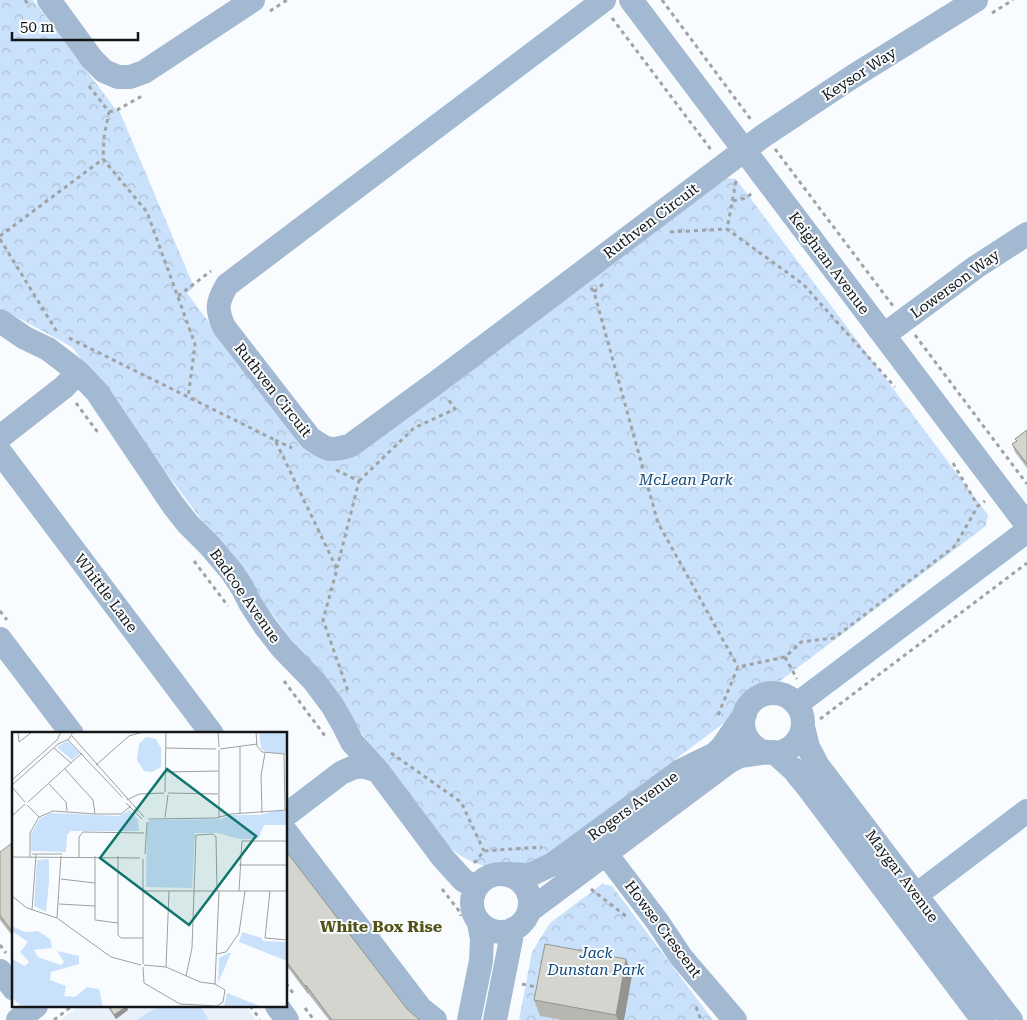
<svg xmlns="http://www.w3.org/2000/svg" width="1027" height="1020" viewBox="0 0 1027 1020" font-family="'Roboto Serif',serif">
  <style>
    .built { fill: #e8f1f9 }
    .grass { fill: #cae1fb }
    .park { fill: url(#park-crowns) }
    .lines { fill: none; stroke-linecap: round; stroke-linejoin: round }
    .path { stroke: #a0a2a4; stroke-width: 3; stroke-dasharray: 4 4; stroke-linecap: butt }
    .minor { stroke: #a3b9d2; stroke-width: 24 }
    .wall { fill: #b6b7b1 }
    .shaded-wall { fill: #949590 }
    .building { fill: #d4d5ce; stroke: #949590 }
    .labels { text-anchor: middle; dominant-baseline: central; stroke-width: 4; stroke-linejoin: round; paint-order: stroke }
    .street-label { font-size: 15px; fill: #131516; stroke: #f9fcfe }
    .park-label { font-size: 15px; font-style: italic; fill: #124779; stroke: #f9fcfe }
    .neighbourhood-label { font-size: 16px; font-weight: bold; fill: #525216; stroke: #f9fcfe }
    .inset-road { fill: none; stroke: #9da0a1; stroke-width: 1 }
    .view { fill: #0f766e; fill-opacity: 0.15; stroke: #0f766e; stroke-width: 2.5 }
    .inset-edge { fill: none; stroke: #131516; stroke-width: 2.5 }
  </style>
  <defs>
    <pattern id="park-crowns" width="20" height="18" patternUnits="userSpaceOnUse" patternTransform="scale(1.25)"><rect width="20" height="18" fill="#cae1fb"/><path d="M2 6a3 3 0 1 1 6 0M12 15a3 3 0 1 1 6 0" fill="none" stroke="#adc0d6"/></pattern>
  </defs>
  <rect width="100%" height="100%" fill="#f9fcfe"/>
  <path class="built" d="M79,1006H246L256,1020H61Z"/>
  <path class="grass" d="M158,1006H200L209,1020H137Z"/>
  <path class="park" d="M0,0H33L117,111L119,110L194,287L187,293L299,442C316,462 336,466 359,453L725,178L736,179L988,515L986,526L780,681L760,687L740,701L728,720L549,854C512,875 475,872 444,843L72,347L0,308Z
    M602,884L612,886L713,1020H519L532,952L550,923Z"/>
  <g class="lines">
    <path class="path" d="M25,0L30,7
      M662,0L752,121
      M270,11L287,0
      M992,13L1013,0
      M612,18L712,151
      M89,86L109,112L104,137L103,159L147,212L195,344L188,398
      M109,112L117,110L142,96
      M775,149L893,306
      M736,181L727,229L803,284L895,387
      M733,201L746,198L752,193
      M670,232L727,229
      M0,236L103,159
      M0,239L57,332
      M591,288L594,292L658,523L738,667
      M594,292L603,284
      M178,296L211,271
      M915,335L1027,484
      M69,338L275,440L337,569L323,620L348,691
      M76,403L99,434
      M275,440L292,448
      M953,463L978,506
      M336,470L359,481L337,568
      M359,481L414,428L455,409L448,399
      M194,561L228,606
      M0,611L7,620
      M785,657L797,679
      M284,681L325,736
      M718,715L738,667L785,657L801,642L834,638L955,546L978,506L985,501
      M820,719L1027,563
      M391,753L461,802L484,851
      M474,863L484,851L542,847
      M442,889L460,912L461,916
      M591,889L627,917
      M0,945L6,953
      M286,983L293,993
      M522,984L540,988
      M250,1006L260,1019
      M696,1007L701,1020
      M305,1008L314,1020
      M54,1020L72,1006"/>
    <path class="minor" d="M49,0L92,59L104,71L118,77H130L144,72L253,0
      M604,0L227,285C217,302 216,309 224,327L310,438C327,450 330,452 351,445L437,382L763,136L852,77L976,0
      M631,0L1027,525
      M0,321L25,338L48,349L78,372L97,392L173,505L188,524L210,546L232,572L242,587L250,603L265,626L283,649L314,681L332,705L343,724L352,742L378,771L443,858L463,880L476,888
      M884,335L976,267L1027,234
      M0,437L64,387L78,372
      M0,452L212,734
      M0,639L72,734
      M743 723a30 30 0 1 1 60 0a30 30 0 1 1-60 0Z
      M797,704L1027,531
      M803,727L808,747L818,766L1011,1020
      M774,752L793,769L810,790L983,1020
      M286,815L341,773L352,768L363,766L378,771
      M286,832L421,1009L435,1020
      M597,842L657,921L681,957L735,1020
      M506,874L530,875L553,864L680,771L715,754L722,747L745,714
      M472 903a29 29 0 1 1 58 0a29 29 0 1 1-58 0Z
      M903,905L1027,811
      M529,911L730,761L740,756L769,752
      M0,971L14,989
      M277,1006L287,1020
      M18,1020L36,1006
      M469,1020L481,961L482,939L479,923
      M495,1020L513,929"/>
  </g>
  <path class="wall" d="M1027,430V468L1015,452L1012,444L1016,441L1015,439Z
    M14,845V938L0,920V852Z
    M286,851L407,1009L420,1020H329L308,993V994L286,965Z
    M632,975L624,1020H563L540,1016L534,1000Z
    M107,1006H126L128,1010L116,1019Z"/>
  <path class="shaded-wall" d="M626,959L632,975L624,1020H618L616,1015Z
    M306,985L308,993V994L305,986Z
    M127,1006L128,1010L116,1019L114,1015Z"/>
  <path class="building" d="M1027,430V464L1012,444L1017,441L1015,439Z
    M12,843L14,845V934L0,915V852Z
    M286,851L407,1009L420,1020H332L306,985L305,986L286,961Z
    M545,944L626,959L616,1015L534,1000Z
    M109,1006H127L114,1015Z"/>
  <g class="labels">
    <g class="street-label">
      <text transform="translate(859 74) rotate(-33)">Keysor Way</text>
      <text transform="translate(651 221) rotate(-37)">Ruthven Circuit</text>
      <text transform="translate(829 263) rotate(53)">Keighran Avenue</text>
      <text transform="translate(955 284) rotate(-36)">Lowerson Way</text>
      <text transform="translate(273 390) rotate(52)">Ruthven Circuit</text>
      <text transform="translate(106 593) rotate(53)">Whittle Lane</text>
      <text transform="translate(245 596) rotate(55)">Badcoe Avenue</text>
      <text transform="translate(633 806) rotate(-36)">Rogers Avenue</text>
      <text transform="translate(902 876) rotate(53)">Maygar Avenue</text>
      <text transform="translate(663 929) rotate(53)">Howse Crescent</text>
    </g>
    <g class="park-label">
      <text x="686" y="480">McLean Park</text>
      <text x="596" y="953">Jack<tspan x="596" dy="17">Dunstan Park</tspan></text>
    </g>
    <g class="neighbourhood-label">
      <text x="381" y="926">White Box Rise</text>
    </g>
  </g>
  <g transform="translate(12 732)">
    <rect width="275" height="275" fill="#f9fcfe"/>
    <path d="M134,5L144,7L149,16V35L140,40L132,39L125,28L127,12Z" fill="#cae1fb"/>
    <path d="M247,0H275V21H257L249,17ZM0,194L13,200L26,199L38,207L40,216L22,218L26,225L49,233L52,230L45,219L67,224V232L39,240L38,248L54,254L52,264L63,265L75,255L87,257L91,275H10L0,266V227L13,234L17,230L8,220L16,210L0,199ZM230,200L250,206L251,209L275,210V229L227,210Z" fill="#cae1fb"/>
    <path d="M55,9L68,21L60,28L45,15ZM118,78L126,88L127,99H59L55,103L54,120L19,119V102L28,86L38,81L107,84ZM262,79H275V93H252L246,107H227L206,101H183L180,156L134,155L135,91L138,88L209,87L218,83H248ZM37,127V150L34,180L22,174L25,128ZM216,221H219L206,251L207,226ZM215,261L250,275H212Z" fill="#cae1fb"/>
    <path class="inset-road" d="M6,0L7,10L20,0M206,0L207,15M244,0L245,14L250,20L273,22M60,4L132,85M56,8L110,65M228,15V82M42,16L59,31M154,16L204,17M208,17L245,12M272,22L273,78M84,33L117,4L131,0M53,37L81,68L83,82H109L119,74M154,40L206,39M0,48L45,8L49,0M37,52L54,70L55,79M0,53L46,12L57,7L61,0M0,55L13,70M153,60L154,0M156,61L206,62M115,68L127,62L152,61M16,70L70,21M114,71L130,87M15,73L27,85M250,81L249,44L253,21M0,84L13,72M153,85L156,63M207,86V18M136,87L204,86L219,82L275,78M20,122H50M133,122L135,90M83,124V188L106,191M106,124V203L109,206H131M0,125L128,126M18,125V101L27,85L41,79L83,82M67,125V105L71,100L132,101M131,127V232M227,133H275M49,147L83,151M0,154V124M131,159H275M227,159L230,109H275M258,159L253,206L275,208M0,164L15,176L45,186L99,225L129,233M47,172L83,174M20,178L24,123M45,186L49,124M204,222L214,220L227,201L233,159M131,235L132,251L168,272L205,274L211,270L213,258L203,252L188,250L154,235L132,233M154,235L157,159M174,244L180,216L184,103L201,102L204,105L205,159M203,252L207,159"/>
    <path class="view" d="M155,37L244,104L177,193L88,126Z"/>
    <rect width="275" height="275" class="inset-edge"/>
  </g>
  <path d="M12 32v8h126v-8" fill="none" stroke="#131516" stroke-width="2.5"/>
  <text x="20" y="32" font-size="15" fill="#131516" stroke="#f9fcfe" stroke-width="4" paint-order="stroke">50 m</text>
</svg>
